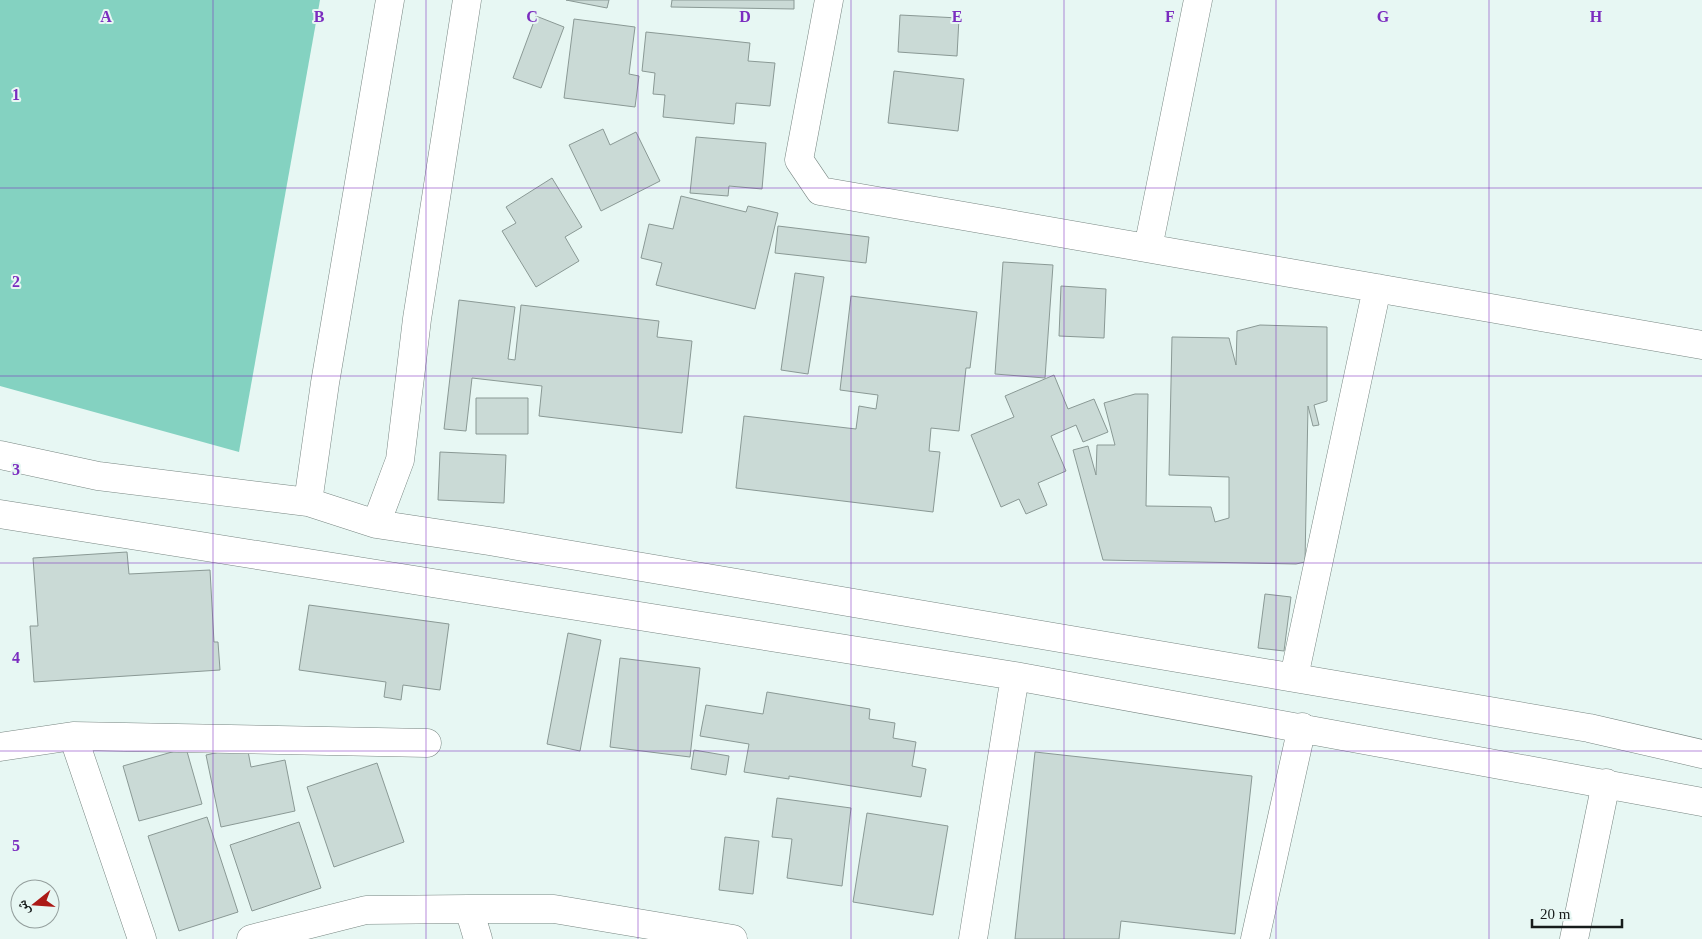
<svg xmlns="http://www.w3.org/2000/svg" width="1702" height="939" viewBox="0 0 1702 939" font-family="'Times New Roman','Noto Naskh Arabic',serif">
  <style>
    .green { fill: #84d2c1 }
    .building { fill: #cadad6; stroke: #8a9995 }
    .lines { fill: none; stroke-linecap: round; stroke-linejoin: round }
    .minor-casing { stroke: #788682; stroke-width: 29 }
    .minor { stroke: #fff; stroke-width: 28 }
    .grid { fill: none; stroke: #7b2cbf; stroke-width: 1; stroke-opacity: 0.55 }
    .grid-label { font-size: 16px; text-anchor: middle; font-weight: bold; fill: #7b2cbf; stroke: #e7f7f3; stroke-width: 4; stroke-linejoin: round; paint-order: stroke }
  </style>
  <rect width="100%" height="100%" fill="#e7f7f3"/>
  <path class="green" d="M0,0H320L239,452L0,386Z"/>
  <path class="building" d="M566,0H609L607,8Z
    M672,0H794V9L671,7Z
    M900,15L959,18L957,56L898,52Z
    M536,16L564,27L541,88L513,78Z
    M574,19L635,27L629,74L639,76L635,107L564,98Z
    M646,32L750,43L748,61L775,63L770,106L736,103L734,124L663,117L665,95L653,94L655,73L642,71Z
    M894,71L964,79L958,131L888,123Z
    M603,129L610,145L636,132L660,181L601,211L569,145Z
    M696,137L766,143L762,189L729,186L728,196L690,193Z
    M552,178L582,227L565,237L579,261L536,287L502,231L516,223L506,207Z
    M681,196L746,212L748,206L778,213L755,309L656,285L662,263L641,258L649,224L673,229Z
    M778,226L869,237L866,263L775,253Z
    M1003,262L1053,265L1045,378L995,374Z
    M795,273L824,277L808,374L781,370Z
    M1061,286L1106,289L1104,338L1059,336Z
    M851,296L977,312L970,368H966L959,431L931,428L929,451L940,452L933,512L736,488L744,416L856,429L859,406L876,409L878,395L840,390Z
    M459,300L515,307L508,359L515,360L521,305L659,321L657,337L692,341L682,433L539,416L542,386L472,378L466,431L444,429Z
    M1260,325L1327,327V401L1314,405L1319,425L1313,426L1308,406L1305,562L1296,564L1103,560L1073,450L1088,446L1096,475L1097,445H1115L1104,403L1135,394H1148L1146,506L1211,507L1215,522L1229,518V477L1169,475L1172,337L1229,338L1236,365L1237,331Z
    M1054,375L1068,409L1094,399L1108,432L1083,442L1076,425L1051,436L1066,471L1038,483L1047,505L1026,514L1019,499L1001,507L971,435L1014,417L1005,396Z
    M476,398H528V434H476Z
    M440,452L506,455L504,503L438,500Z
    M127,552L129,574L210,570L214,642H218L220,670L34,682L30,626H38L33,558Z
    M1265,594L1291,597L1284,651L1258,648Z
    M309,605L449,624L440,690L403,685L401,700L384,697L386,682L299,670Z
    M568,633L601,640L580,751L547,744Z
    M620,658L700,668L690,757L610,747Z
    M767,692L870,709L869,719L895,723L893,738L916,742L912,766L926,769L921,797L789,776V779L744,772L749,744L700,736L706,705L763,714Z
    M247,746L251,767L285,760L295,811L221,827L206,755Z
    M186,748L202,804L139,821L123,766Z
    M694,750L729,756L726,775L691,769Z
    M1035,752L1252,776L1235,934L1121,921L1119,939H1015Z
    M377,763L404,842L334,867L307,787Z
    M777,798L851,808L842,886L787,878L792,839L772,837Z
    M867,813L948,826L933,915L853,902Z
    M207,817L238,912L179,931L148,836Z
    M299,822L321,888L252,911L230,845Z
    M725,837L759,841L753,894L719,890Z"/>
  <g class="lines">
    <defs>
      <path id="minor" d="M829,0L799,160L820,191L1702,345
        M1148,248L1198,0
        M0,455L98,476L308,502L376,524L489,541L1589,728L1702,754
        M308,502L325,383L390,0
        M0,514L1015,676L1702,802
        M376,524L400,460L417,319L467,0
        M1294,677L1377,288
        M73,736L142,939
        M0,747L73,736L427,743
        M469,909L478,939
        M251,939L366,910L469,909H554L733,939
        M973,939L1015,676
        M1255,939L1302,727
        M1574,939L1606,783"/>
    </defs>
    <use href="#minor" class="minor-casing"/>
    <use href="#minor" class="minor"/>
  </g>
  <path class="grid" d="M213,0V939M426,0V939M638,0V939M851,0V939M1064,0V939M1276,0V939M1489,0V939M0,188H1702M0,376H1702M0,563H1702M0,751H1702"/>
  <g class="grid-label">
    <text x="106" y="22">A</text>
    <text x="319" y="22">B</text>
    <text x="532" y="22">C</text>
    <text x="745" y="22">D</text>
    <text x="957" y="22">E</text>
    <text x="1170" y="22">F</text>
    <text x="1383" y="22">G</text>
    <text x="1596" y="22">H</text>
    <text x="16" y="100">1</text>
    <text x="16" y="287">2</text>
    <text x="16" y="475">3</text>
    <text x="16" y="663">4</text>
    <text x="16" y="851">5</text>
  </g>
  <g transform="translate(35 904) rotate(253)"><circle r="24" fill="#e7f7f3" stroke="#949f9d"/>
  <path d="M0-4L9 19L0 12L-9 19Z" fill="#ab1916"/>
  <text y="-8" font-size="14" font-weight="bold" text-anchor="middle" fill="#171c1b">ش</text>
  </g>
  <path d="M1532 919v8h90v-8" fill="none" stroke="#171c1b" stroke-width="2.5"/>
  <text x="1540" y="919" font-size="15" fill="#171c1b" stroke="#e7f7f3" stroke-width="4" paint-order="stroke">20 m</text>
</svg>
